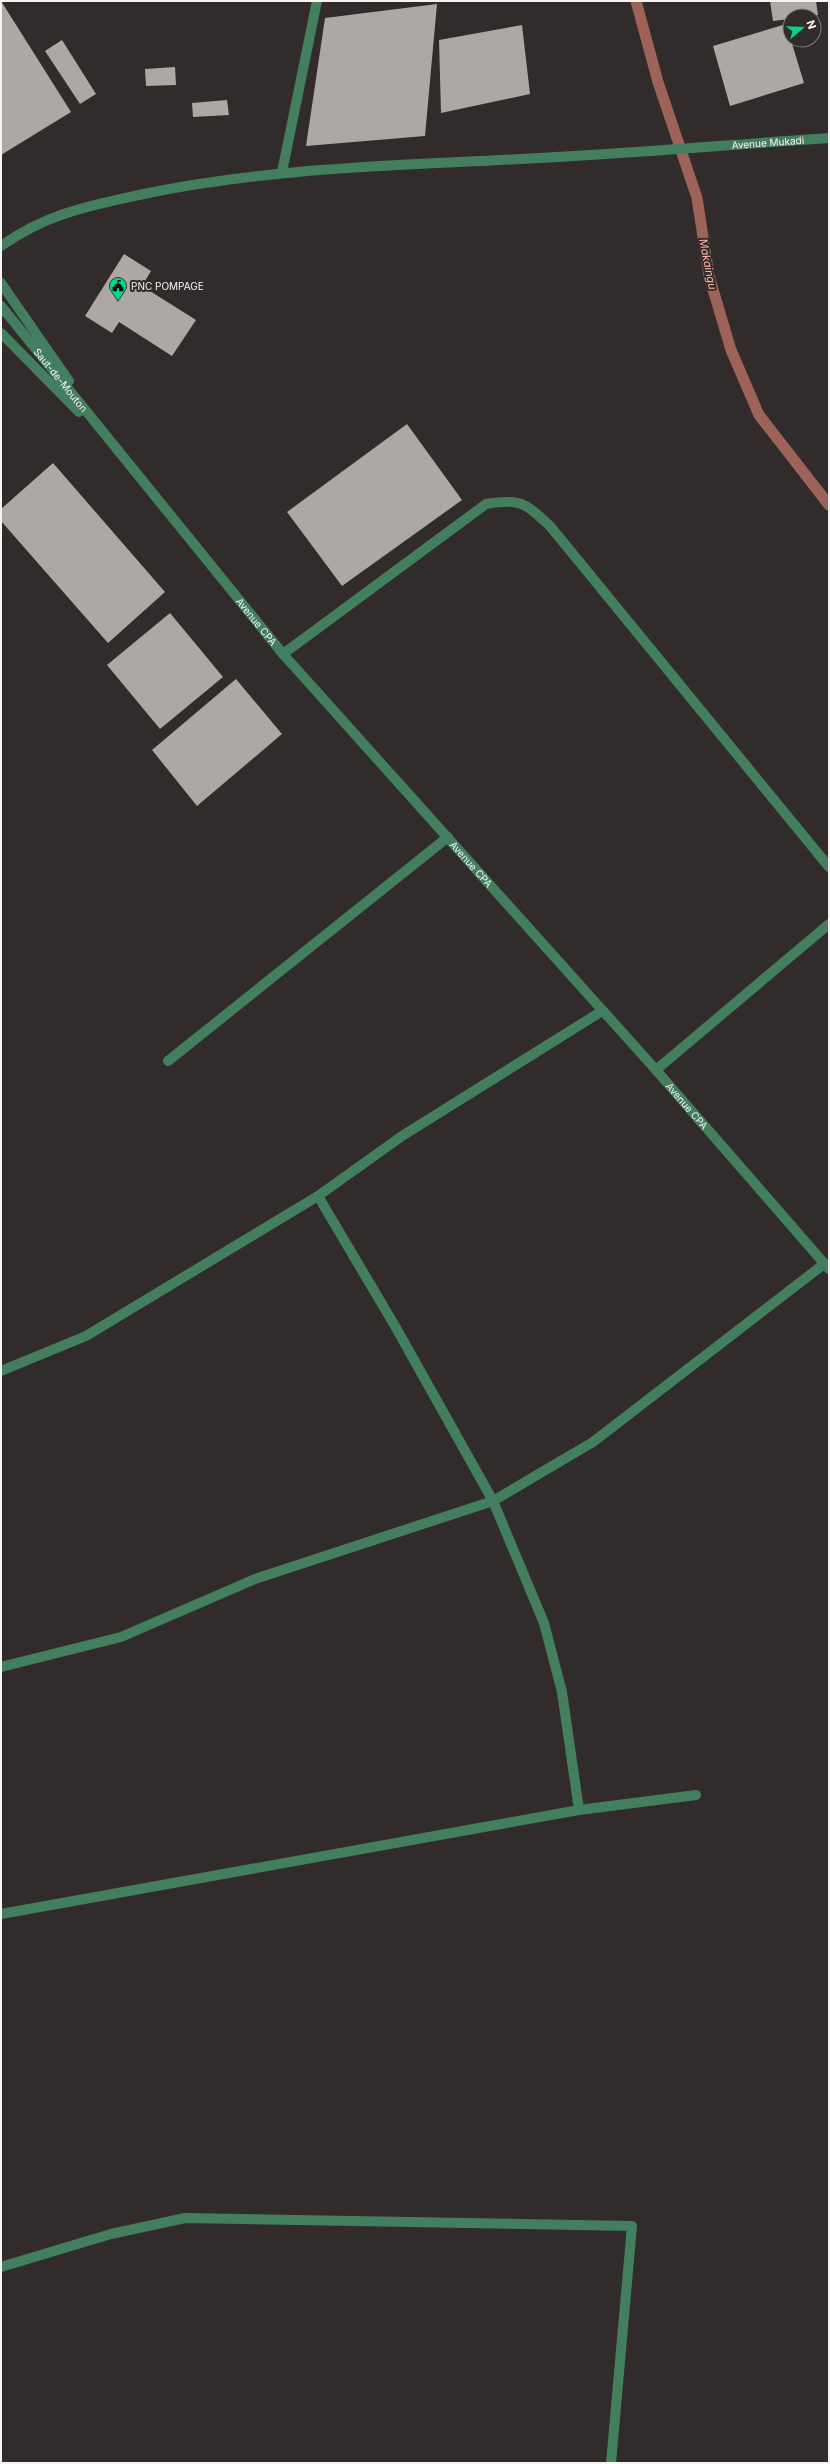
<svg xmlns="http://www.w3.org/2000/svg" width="830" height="2464" viewBox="0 0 830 2464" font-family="Inter,sans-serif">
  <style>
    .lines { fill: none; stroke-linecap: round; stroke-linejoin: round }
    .stream { stroke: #9d6258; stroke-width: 11 }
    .building { fill: #ada7a6 }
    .service { stroke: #437e5f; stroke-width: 10 }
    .minor { stroke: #437e5f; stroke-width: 10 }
    .tertiary { stroke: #437e5f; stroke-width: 10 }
    .labels { text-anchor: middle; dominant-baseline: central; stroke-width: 4; stroke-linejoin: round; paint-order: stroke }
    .street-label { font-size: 10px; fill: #f7f4f3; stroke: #312c2b }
    .poi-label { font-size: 10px; fill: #f7f4f3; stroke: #312c2b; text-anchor: start }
    .water-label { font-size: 11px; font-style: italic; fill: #ffb5a5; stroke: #312c2b }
  </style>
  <rect width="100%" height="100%" fill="#312c2b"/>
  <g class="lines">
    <path class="stream" d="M636,1L658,82L697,198L709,276L731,350L759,415L829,505"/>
  </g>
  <path class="building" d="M1,1L71,112L1,155Z
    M770,1H816L818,15L790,16V19L773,21Z
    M437,4L425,136L306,146L325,18Z
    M786,24L804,83L730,106L713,46Z
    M522,25L530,94L441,113L439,40Z
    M62,40L96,94L80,104L45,51Z
    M175,67L176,85L146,86L145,69Z
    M227,100L229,115L193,117L192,103Z
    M124,254L151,271L142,286L196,320L172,356L119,322L112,333L85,316Z
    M407,424L462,500L342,586L287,512Z
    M53,463L165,592L108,643L1,521V509Z
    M170,613L223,677L160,729L107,665Z
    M236,679L282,734L197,806L152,750Z"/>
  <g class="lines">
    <path class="service" d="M283,654L486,504C521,498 525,503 550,526L829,867
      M168,1061L448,837
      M656,1070L829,924"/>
    <g class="minor">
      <path d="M282,172L317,1"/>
      <path id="s1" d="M1,246C45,215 83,207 134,196C261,168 391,166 521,159C624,154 726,145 829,138"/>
      <path d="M318,1196L395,1326L493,1501L544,1623L562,1692L579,1810"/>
      <path d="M1,1371L86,1336L318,1196L402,1136L602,1011"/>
      <path d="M1,1667L121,1637L255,1579L493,1501L593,1442L824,1264"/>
      <path d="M1,1914L579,1810L696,1795"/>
      <path d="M1,2267L111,2234L185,2218L632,2226L611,2463"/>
    </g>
    <g class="tertiary">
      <path d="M1,283L69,381"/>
      <path id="s2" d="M1,306L283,654L656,1070L829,1269"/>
      <path d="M1,333L79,412"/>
    </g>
  </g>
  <defs>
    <symbol id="civic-pin" viewBox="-11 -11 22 30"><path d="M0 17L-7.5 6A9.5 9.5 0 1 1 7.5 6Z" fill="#00d98c" stroke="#312c2b"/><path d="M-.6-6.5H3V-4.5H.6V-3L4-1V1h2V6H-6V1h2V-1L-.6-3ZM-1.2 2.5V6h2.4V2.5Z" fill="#111"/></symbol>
  </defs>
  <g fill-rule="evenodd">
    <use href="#civic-pin" x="108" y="276" width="20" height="27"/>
  </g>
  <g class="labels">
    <g class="street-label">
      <text stroke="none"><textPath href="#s1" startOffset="780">Avenue Mukadi</textPath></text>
      <text stroke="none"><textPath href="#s2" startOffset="95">Saut-de-Mouton</textPath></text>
      <text stroke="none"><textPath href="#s2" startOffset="406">Avenue CPA</textPath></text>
      <text stroke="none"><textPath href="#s2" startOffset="730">Avenue CPA</textPath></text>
      <text stroke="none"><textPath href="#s2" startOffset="1054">Avenue CPA</textPath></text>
    </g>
    <g class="poi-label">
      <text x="131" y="286">PNC POMPAGE</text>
    </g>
    <g class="water-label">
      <text transform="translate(708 264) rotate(79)">Makaingu</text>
    </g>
  </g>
  <rect width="830" height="2464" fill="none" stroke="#f7f4f3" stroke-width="4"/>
  <g transform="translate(802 28) rotate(71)"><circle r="19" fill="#312c2b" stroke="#807c7b"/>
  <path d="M0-3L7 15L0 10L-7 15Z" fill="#00d98c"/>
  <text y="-6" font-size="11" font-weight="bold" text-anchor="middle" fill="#f7f4f3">N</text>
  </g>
</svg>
